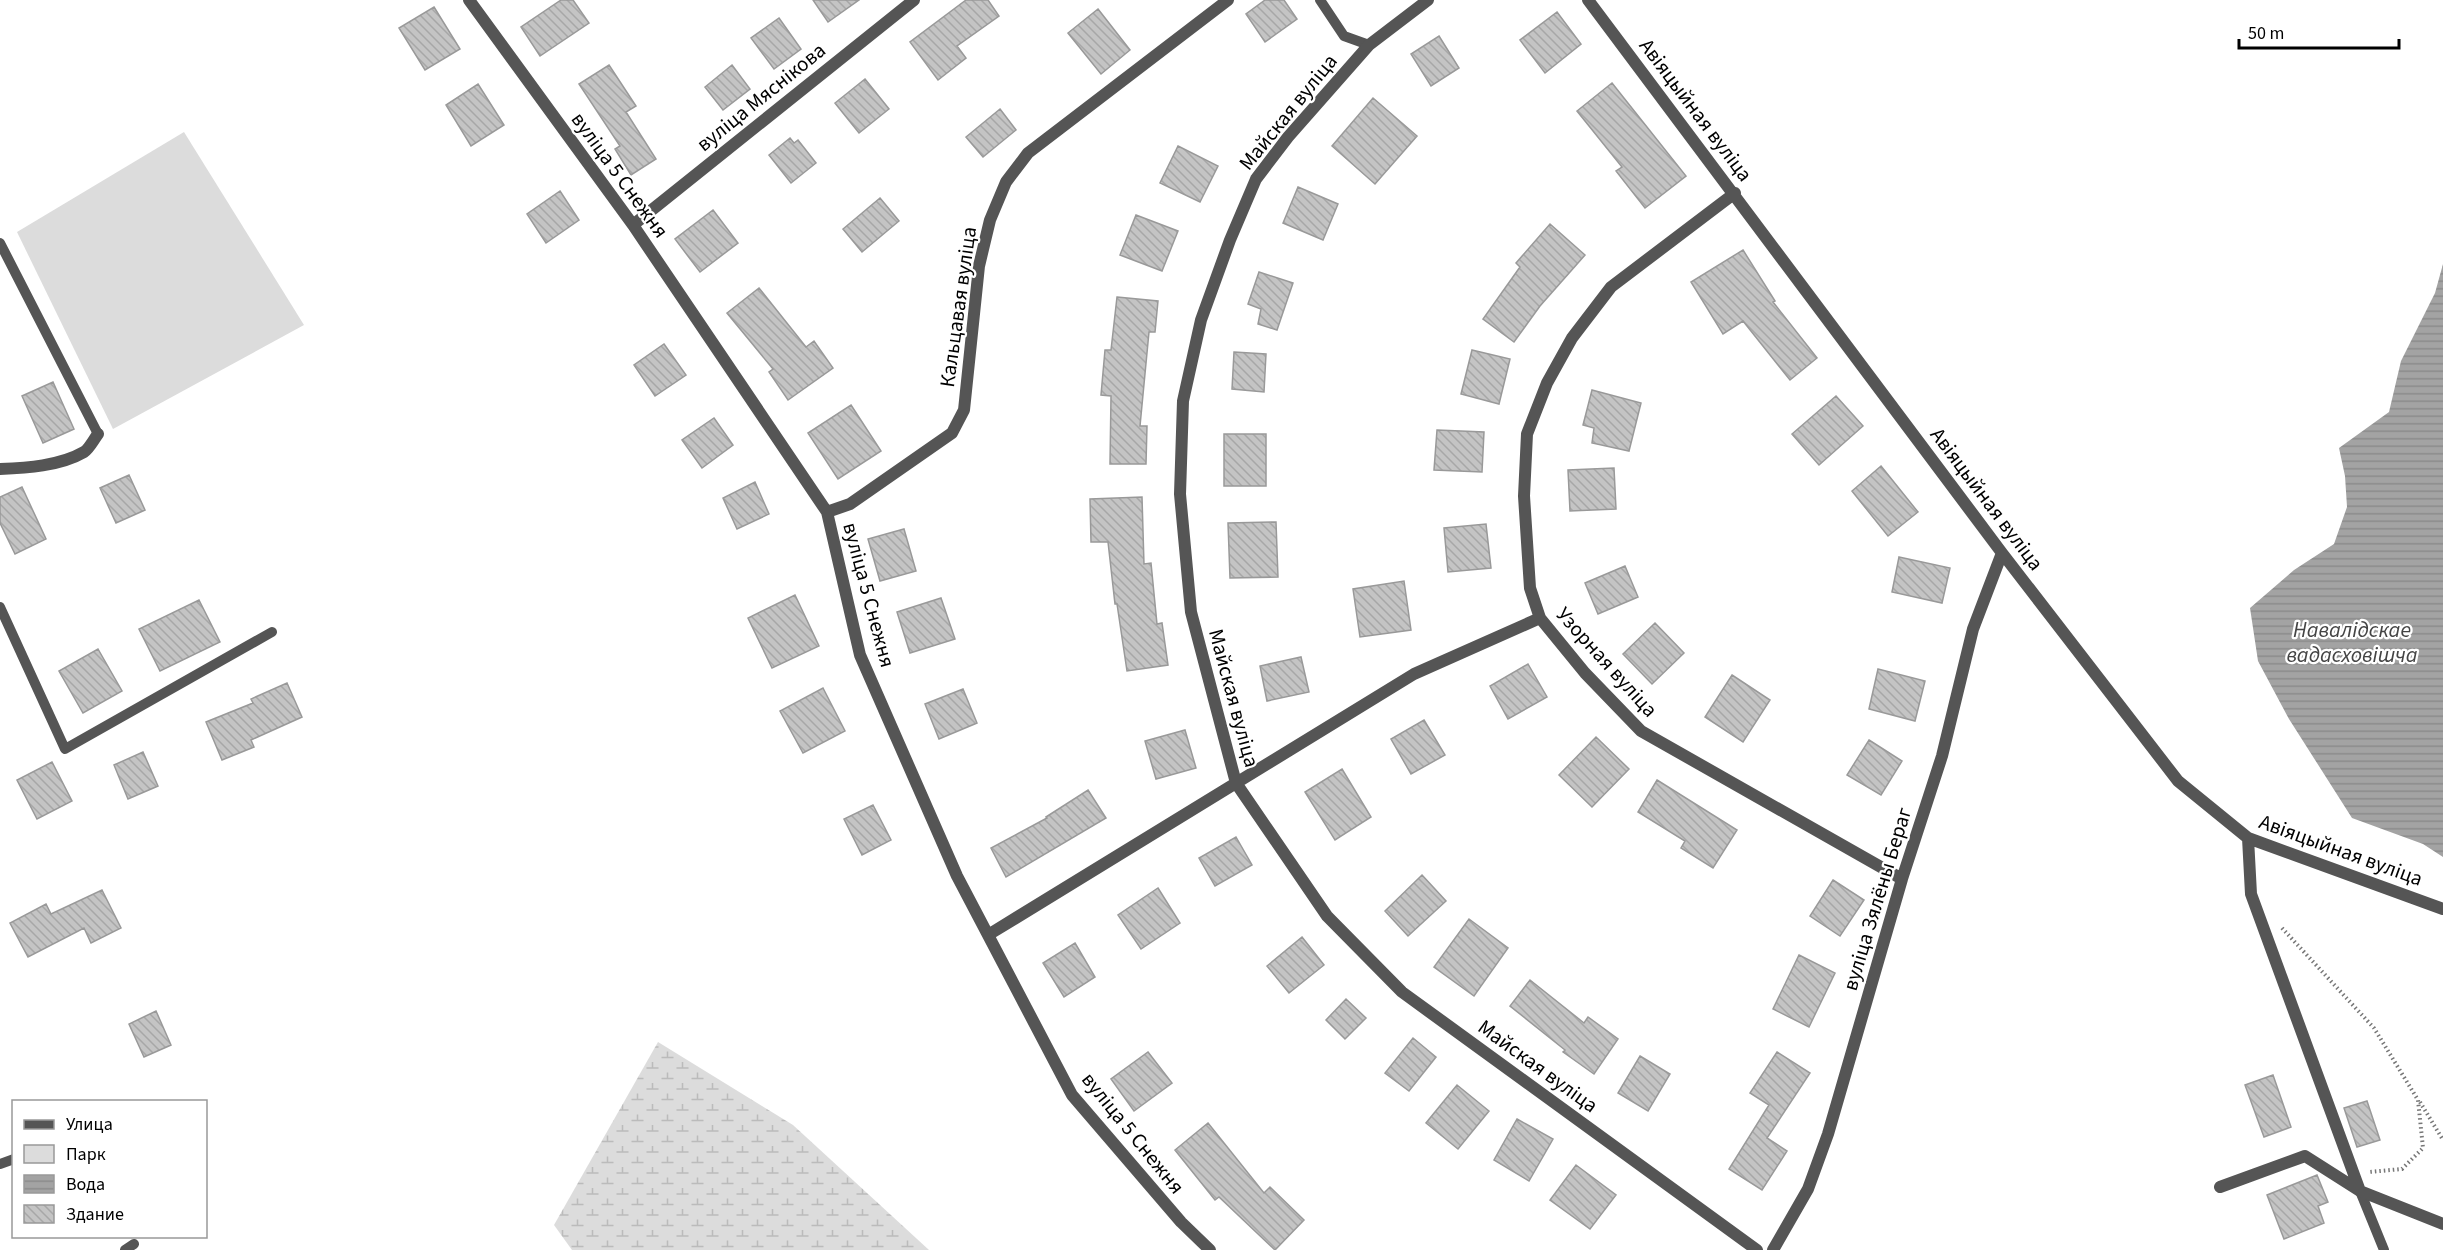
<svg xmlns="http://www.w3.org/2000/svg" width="2443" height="1250" viewBox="0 0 2443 1250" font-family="'Source Sans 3',sans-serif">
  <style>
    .green { fill: #dcdcdc }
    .wetland { fill: url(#wetland-marsh) }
    .water { fill: url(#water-rules) }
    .building { fill: url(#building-back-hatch); stroke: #999; stroke-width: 1.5 }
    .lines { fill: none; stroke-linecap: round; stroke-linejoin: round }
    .path { stroke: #777; stroke-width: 4; stroke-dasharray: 1.5 3; stroke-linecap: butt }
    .lane { stroke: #555; stroke-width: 10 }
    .street { stroke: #555; stroke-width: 12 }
    .labels { text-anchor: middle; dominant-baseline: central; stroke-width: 4.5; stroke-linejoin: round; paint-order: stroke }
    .street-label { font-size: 21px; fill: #000; stroke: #fff }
    .water-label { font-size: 22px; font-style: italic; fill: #444; stroke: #fff }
  </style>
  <defs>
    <pattern id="wetland-marsh" width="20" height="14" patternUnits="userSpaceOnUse" patternTransform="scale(1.5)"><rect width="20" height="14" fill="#dcdcdc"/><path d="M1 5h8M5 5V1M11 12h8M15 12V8" fill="none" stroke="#bbb"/></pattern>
    <pattern id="water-rules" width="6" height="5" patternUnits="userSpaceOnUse" patternTransform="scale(1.5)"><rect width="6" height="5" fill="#a3a3a3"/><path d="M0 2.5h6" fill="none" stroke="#8b8b8b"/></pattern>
    <pattern id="building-back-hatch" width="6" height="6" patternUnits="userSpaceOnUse" patternTransform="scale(1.5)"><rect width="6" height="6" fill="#c4c4c4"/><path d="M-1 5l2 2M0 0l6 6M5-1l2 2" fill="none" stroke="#a7a7a7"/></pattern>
  </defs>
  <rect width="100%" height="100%" fill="#fff"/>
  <path class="green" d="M184,132L304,325L113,429L17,232Z"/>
  <path class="wetland" d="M658,1042L793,1125L929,1250H572L554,1225Z"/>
  <path class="water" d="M2443,264V857L2423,844L2352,818L2289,719L2258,661L2250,608L2294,570L2334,544L2347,507L2345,476L2339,448L2389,412L2401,361L2435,293Z"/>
  <path class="building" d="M561,0H573L589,23L540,56L521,27Z
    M813,0H859L828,22Z
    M966,0H988L999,16L957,46L966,58L938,80L910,42Z
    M1265,0H1284L1297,19L1265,42L1246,14Z
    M434,7L460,49L425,70L399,28Z
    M1098,9L1130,50L1101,74L1068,33Z
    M1557,12L1581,44L1545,73L1520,40Z
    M779,18L801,49L774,69L751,38Z
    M1439,36L1459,68L1431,86L1411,54Z
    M609,65L636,106L626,112L656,159L631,175L615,149L620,146L579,84Z
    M732,65L750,89L723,110L705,87Z
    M865,79L889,109L859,133L835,103Z
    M1612,83L1686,176L1645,208L1616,171L1622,167L1577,111Z
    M478,84L504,125L471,146L446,105Z
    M1373,98L1417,136L1375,184L1332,146Z
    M1000,109L1016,130L983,157L966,137Z
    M790,138L794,143L798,140L816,163L791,183L769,155Z
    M1178,146L1218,166L1200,202L1160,183Z
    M1298,187L1338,204L1323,240L1283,223Z
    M560,191L579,220L546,243L527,214Z
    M880,198L899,221L862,252L843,229Z
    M713,210L738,243L700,272L675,239Z
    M1136,215L1178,231L1162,271L1120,255Z
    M1550,224L1585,255L1540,306L1514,342L1483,319L1520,267L1516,263Z
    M1743,250L1775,301L1773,302L1817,358L1790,380L1743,321L1723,334L1691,282Z
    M1259,272L1293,283L1277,330L1258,324L1261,309L1248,304Z
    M759,288L806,347L814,341L833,368L788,400L769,372L773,369L727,313Z
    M1117,297L1158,301L1155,332H1149L1140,426H1147L1146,464H1110L1111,396L1101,395L1105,350H1111Z
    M664,344L686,375L655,396L634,365Z
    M1472,350L1510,359L1499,404L1461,394Z
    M1234,352L1266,354L1264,392L1232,389Z
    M53,382L74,429L43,443L22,396Z
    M1592,390L1641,403L1629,451L1592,443L1594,428L1583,425Z
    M1836,396L1863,426L1819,465L1792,434Z
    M851,405L881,451L838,479L808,433Z
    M714,418L733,445L702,468L682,440Z
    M1437,430L1484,432L1482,472L1434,470Z
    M1224,434H1266V486H1224Z
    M1881,466L1918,512L1888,536L1852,491Z
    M1614,468L1616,509L1570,511L1568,470Z
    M129,475L145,510L116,523L100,488Z
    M755,482L769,514L737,529L723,498Z
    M22,487L46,539L15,554L0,523V497Z
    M1142,497L1144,564L1151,563L1157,624L1162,623L1168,665L1127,671L1117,604H1115L1108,542H1091L1090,499Z
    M1276,522L1278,577L1230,578L1228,523Z
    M1486,524L1491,568L1448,572L1444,528Z
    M904,529L916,571L880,581L868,539Z
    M1899,557L1950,568L1942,603L1892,592Z
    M1625,566L1638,597L1598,614L1585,583Z
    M1404,581L1411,630L1360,637L1353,589Z
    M795,595L819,646L772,668L748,618Z
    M941,598L955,639L910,653L897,612Z
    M199,600L220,642L160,671L139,629Z
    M1655,623L1684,653L1652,684L1623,654Z
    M98,649L122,691L83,713L59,671Z
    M1301,657L1309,692L1267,701L1260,666Z
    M1528,664L1547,697L1508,719L1490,686Z
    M1878,669L1925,681L1915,721L1869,709Z
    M1732,675L1770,700L1743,742L1705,717Z
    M287,683L302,717L251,740L254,747L222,760L206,722L253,703L251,699Z
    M823,688L845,731L803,753L780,711Z
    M963,689L977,723L939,739L925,704Z
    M1424,720L1445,755L1411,774L1391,739Z
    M1185,730L1196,768L1156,779L1145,741Z
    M1596,737L1629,769L1592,807L1559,775Z
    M1869,740L1902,761L1881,795L1847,775Z
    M143,752L158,786L128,799L114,765Z
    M52,762L72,801L37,819L17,780Z
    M1342,769L1371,817L1335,840L1305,792Z
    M1657,780L1737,830L1713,868L1681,848L1685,841L1638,812Z
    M1088,790L1106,818L1006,877L991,848L1047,818L1046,817Z
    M873,805L891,840L862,855L844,819Z
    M1236,837L1252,865L1215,886L1199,858Z
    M1422,875L1446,901L1408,936L1385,911Z
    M1833,880L1864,900L1840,936L1810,916Z
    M1158,888L1180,923L1141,949L1118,915Z
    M102,890L121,928L91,943L84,928L28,957L10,923L46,904L51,914Z
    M1469,919L1508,948L1474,996L1434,967Z
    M1302,937L1324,965L1289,993L1267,966Z
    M1075,943L1095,977L1064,997L1043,963Z
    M1799,955L1835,973L1809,1027L1773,1009Z
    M1530,980L1584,1023L1588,1017L1618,1039L1594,1074L1563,1052L1565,1050L1510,1006Z
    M1346,999L1366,1018L1345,1039L1326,1020Z
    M156,1011L171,1045L144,1057L129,1024Z
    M1413,1038L1436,1057L1409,1091L1385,1073Z
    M1148,1052L1172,1083L1134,1111L1111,1079Z
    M1777,1052L1810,1073L1767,1138L1787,1151L1762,1190L1729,1169L1769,1105L1750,1093Z
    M1640,1056L1670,1074L1648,1111L1618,1093Z
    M2273,1075L2291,1127L2264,1137L2245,1085Z
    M1457,1085L1489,1111L1458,1149L1426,1123Z
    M2367,1101L2380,1140L2357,1147L2344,1108Z
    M1517,1119L1553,1139L1529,1181L1494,1160Z
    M1208,1123L1264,1193L1270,1187L1304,1220L1275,1250L1219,1197L1215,1200L1175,1150Z
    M1576,1165L1616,1195L1590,1229L1550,1200Z
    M2317,1175L2328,1202L2318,1206L2324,1223L2284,1239L2267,1195Z"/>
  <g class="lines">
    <path class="path" d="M2282,928L2374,1028L2418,1100L2423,1148L2402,1169L2369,1172
      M2420,1102L2443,1140"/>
    <path class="lane" d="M1320,0L1344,36L1369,45
      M0,243L98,434
      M0,607L65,749L272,632
      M0,1164L14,1159
      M2360,1191L2384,1250
      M125,1250L134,1244"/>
    <path class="street" d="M469,0L633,225L827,512L860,655L957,876L1072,1095L1181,1222L1210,1250
      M1428,0L1369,45L1288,137L1256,179L1230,240L1201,320L1183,401L1180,494L1191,612L1236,783L1327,916L1402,992L1757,1250
      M1588,0L2002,553L2178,781L2248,838L2443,909
      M1735,193L1611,287L1572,338L1547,383L1527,434L1524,496L1530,588L1540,618L1585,673L1641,731L1902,879
      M633,225L914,0
      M0,469C26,468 60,466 84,452C89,449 94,439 98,434
      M827,512L850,504L952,433L964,410L979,266L990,220L1006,182L1028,153L1228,0
      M2248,838L2251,894L2360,1191
      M988,935L1414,674L1540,618
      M2220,1187L2305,1156L2360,1191L2443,1224
      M1773,1250L1808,1189L1828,1134L1902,879L1942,756L1973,629L2002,553"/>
  </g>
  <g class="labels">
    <g class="street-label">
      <text transform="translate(761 97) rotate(-39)">вуліца Мяснікова</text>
      <text transform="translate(1696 110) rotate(53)">Авіяцыйная вуліца</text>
      <text transform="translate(1288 112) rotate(-51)">Майская вуліца</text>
      <text transform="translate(620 175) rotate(54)">вуліца 5 Снежня</text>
      <text transform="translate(958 307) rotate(-82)">Кальцавая вуліца</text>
      <text transform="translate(1987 499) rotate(53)">Авіяцыйная вуліца</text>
      <text transform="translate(869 595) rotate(75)">вуліца 5 Снежня</text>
      <text transform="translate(1607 662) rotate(48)">Узорная вуліца</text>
      <text transform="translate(1234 698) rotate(75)">Майская вуліца</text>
      <text transform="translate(2341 850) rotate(20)">Авіяцыйная вуліца</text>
      <text transform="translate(1877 899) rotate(-73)">вуліца Зялёны Бераг</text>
      <text transform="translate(1538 1066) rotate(36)">Майская вуліца</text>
      <text transform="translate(1133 1133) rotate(51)">вуліца 5 Снежня</text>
    </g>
    <g class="water-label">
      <text x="2352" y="630">Навалідскае<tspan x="2352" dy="25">вадасховішча</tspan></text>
    </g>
  </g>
  <rect x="12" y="1100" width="195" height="138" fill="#ffffff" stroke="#999999" stroke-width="1.5"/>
  <rect x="24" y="1120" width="30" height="9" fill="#555555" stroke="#999999" stroke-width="1.5"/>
  <text x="66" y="1130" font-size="18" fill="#000000">Улица</text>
  <rect x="24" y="1145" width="30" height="18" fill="#dcdcdc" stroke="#999999" stroke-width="1.5"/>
  <text x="66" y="1160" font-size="18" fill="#000000">Парк</text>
  <rect x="24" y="1175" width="30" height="18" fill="url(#water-rules)" stroke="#999999" stroke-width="1.5"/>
  <text x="66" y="1190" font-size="18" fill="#000000">Вода</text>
  <rect x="24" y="1205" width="30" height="18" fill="url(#building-back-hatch)" stroke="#999999" stroke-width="1.5"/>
  <text x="66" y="1220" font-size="18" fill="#000000">Здание</text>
  <path d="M2239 39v9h160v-9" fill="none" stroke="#000000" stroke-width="3"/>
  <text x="2248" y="39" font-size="18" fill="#000000" stroke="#ffffff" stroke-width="4.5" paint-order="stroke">50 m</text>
</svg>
